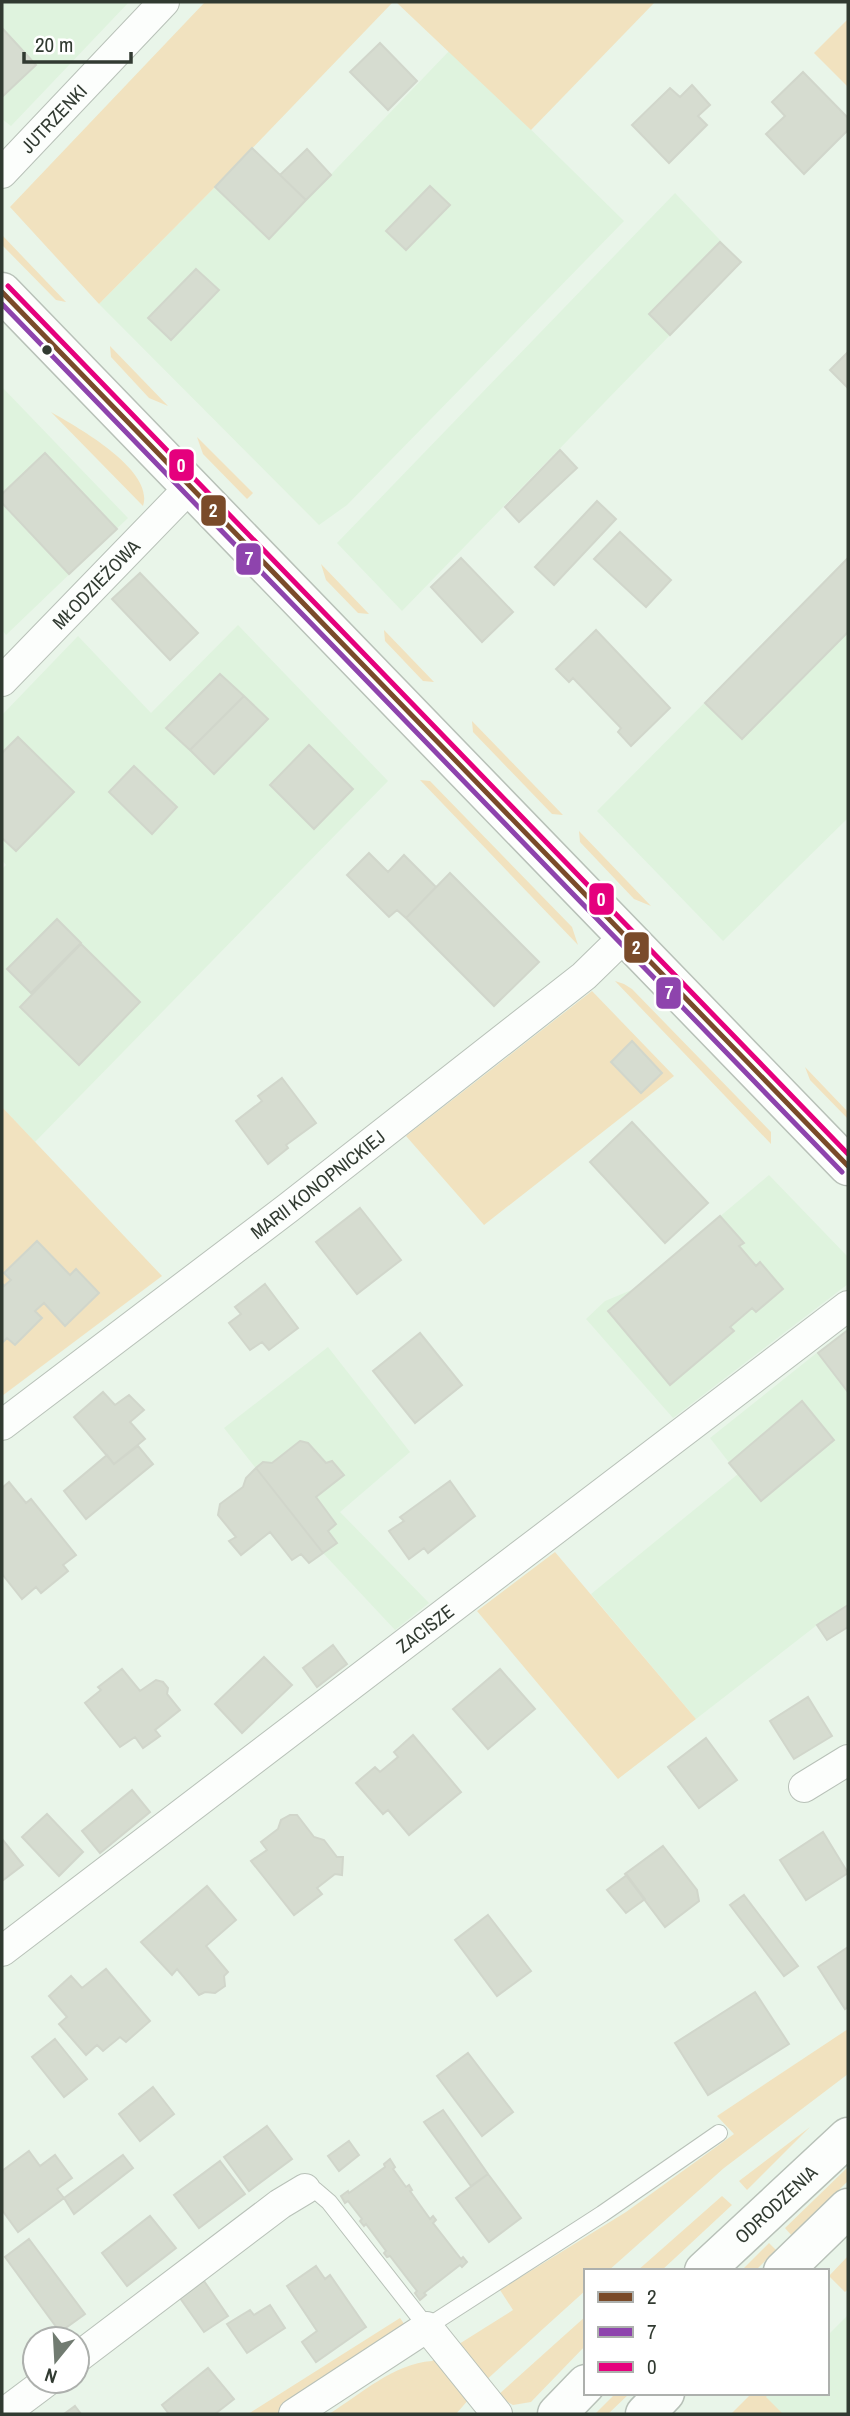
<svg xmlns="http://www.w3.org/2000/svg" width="850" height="2416" viewBox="0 0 850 2416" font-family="'Archivo Narrow',sans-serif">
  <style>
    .built { fill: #dff3de }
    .green { fill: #f1e2bf }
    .building { fill: #d6dcd0; stroke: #d1d6cb; stroke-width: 2 }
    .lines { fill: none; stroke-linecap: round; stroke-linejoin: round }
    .lane-casing { stroke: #b8c1b8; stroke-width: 18 }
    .street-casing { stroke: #b8c1b8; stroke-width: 32 }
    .secondary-casing { stroke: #b8c1b8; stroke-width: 41 }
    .lane { stroke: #fcfefc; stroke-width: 16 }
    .street { stroke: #fcfefc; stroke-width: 30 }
    .secondary { stroke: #fcfefc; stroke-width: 38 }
    .bus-1-casing { stroke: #fff; stroke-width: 10 }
    .bus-2-casing { stroke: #fff; stroke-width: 10 }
    .bus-3-casing { stroke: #fff; stroke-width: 10 }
    .bus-1 { stroke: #7a4b2a; stroke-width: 5 }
    .bus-2 { stroke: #8e44ad; stroke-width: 5 }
    .bus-3 { stroke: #e5007d; stroke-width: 5 }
    .bus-dot { fill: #313a31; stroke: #fff; stroke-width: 2.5 }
    .labels { text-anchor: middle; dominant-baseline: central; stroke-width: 5; stroke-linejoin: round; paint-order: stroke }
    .street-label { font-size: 19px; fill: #313a31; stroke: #fff }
    .line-badge { stroke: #fff; stroke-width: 2.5 }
    .badge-label { font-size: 19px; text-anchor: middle; font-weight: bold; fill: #fff }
  </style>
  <rect width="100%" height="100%" fill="#e9f5e9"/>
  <path class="built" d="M2,2H129L11,126L2,119Z
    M450,50L624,221L347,505L319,525L99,304L215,187L269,239Z
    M675,193L741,262L402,611L337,543Z
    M2,387L128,518L6,635L2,630Z
    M848,558V818L723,941L597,811Z
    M238,625L388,781L35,1142L2,1107V869L6,865L2,860V715L78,636L151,713Z
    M769,1175L848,1257V1284L673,1418L586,1319L605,1301L634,1289Z
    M848,1328V1605L817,1625L696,1719L591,1594L738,1474L710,1438Z
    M328,1347L410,1452L340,1512L429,1603L395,1630L323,1553L224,1428Z
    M848,2315V2414H761L754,2408L769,2393H827V2336Z"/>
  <path class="green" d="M205,2H393L215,187L99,304L10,207Z
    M396,2H655L531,130Z
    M848,19V87L814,53Z
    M2,235L66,302L56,300L3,246Z
    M110,346L168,406L149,398L111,357Z
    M51,412C77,427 155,470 143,506Z
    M197,437L253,493L247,499L203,454Z
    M321,564L369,614L358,613L326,580Z
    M384,630L434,682L423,681L385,641Z
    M472,721L563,815L552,814L473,732Z
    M420,780L430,781L572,927L578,945Z
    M579,831L651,906L634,899L580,842Z
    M615,981L624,984L632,989L771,1132V1144Z
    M592,991L674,1076L484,1225L406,1136Z
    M805,1067L848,1112V1119L810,1080Z
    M2,1107L162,1276L2,1396Z
    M555,1552L696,1719L618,1779L477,1611Z
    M848,2029V2074L724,2168L608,2271H586V2290L483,2383L456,2414H329C361,2394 393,2364 432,2361L513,2310L500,2290L626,2212L734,2134L717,2116Z
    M810,2127L747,2190L739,2181Z
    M848,2167V2181L792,2236L785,2228Z
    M722,2196L732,2205L661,2271H637Z
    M769,2243L776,2250L755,2271H741Z
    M848,2256V2289L845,2292L829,2276Z
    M586,2316V2345L531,2402L513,2405L497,2396Z
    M400,2318L407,2328L405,2331L277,2414H248Z
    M616,2393H630L608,2414H595Z
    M752,2393H769L766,2397L783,2414H731Z"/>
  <path class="building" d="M2,28L36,65L2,97Z
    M380,43L417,81L388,110L350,72Z
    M803,72L848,118V130L804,174L766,134L785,116L772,102Z
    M692,85L710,105L698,116L707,125L669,163L632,125L670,88L680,97Z
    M252,148L306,200L269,239L215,187Z
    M307,149L331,175L306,200L280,175Z
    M430,186L450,205L406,250L386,231Z
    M720,242L741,262L670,335L649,314Z
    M196,269L219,290L171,340L148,318Z
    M848,352V388L830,370Z
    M560,450L577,468L519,522L505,507Z
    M45,453L117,529L69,574L2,503V494Z
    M597,501L616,519L554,585L535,567Z
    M620,532L671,580L646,607L594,559Z
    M461,558L513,612L482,642L431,587Z
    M848,558V632L742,739L705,703Z
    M140,573L198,633L170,660L112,599Z
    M596,630L670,708L631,746L618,732L621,728L573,678L569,682L556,669Z
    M220,674L244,696L190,750L166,728Z
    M244,696L268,719L214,774L190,750Z
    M18,737L74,792L16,851L2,838V753Z
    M309,745L353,789L314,829L270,785Z
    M134,766L177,807L152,834L109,792Z
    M369,853L388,872L404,855L436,887L406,918L397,910L389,917L347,875Z
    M450,873L539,962L494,1006L406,918Z
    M57,919L81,943L31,993L7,969Z
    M81,944L140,1002L79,1065L20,1007Z
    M632,1041L662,1073L641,1093L611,1062Z
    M282,1078L316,1123L286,1145L288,1148L268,1164L236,1121L262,1101L258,1096Z
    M632,1122L708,1203L665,1243L590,1162Z
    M360,1208L401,1260L357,1294L316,1242Z
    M720,1216L744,1243L739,1246L756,1266L760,1262L783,1289L756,1312L752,1308L730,1327L734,1331L670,1385L608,1311Z
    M37,1241L70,1275L76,1269L99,1293L65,1326L44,1303L35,1311L42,1318L15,1345L7,1338L2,1343V1283L4,1286L11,1280L4,1273Z
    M265,1284L298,1328L269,1350L262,1342L250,1350L229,1323L241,1314L235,1307Z
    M848,1330V1392L818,1353Z
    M420,1333L462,1385L415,1423L373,1371Z
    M103,1392L115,1405L129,1395L144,1410L130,1422L145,1439L114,1464L74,1417Z
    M802,1401L834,1440L761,1501L729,1463Z
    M300,1441L308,1443L326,1463L332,1461L344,1475L316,1497L336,1524L328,1531L337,1543L323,1553L256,1468L263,1462L272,1463Z
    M138,1446L153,1464L86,1519L64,1491L107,1455L114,1464Z
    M256,1468L323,1553L309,1563L301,1554L292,1560L270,1532L241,1555L229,1541L236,1537L218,1515L220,1504L243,1487L246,1478Z
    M450,1481L475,1516L428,1553L424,1548L409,1559L389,1531L404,1521L400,1517Z
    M9,1482L26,1503L31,1499L76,1555L63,1565L68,1571L41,1593L36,1587L22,1599L2,1574V1488Z
    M848,1605V1627L827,1640L817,1625Z
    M333,1645L347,1664L317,1687L303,1668Z
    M264,1657L292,1685L242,1733L215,1704Z
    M122,1669L140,1691L156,1680L163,1682L168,1688L167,1694L180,1710L155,1730L160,1736L143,1748L135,1737L120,1747L85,1703L101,1690L98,1687Z
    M500,1669L535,1709L488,1749L453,1709Z
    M808,1697L832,1736L794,1759L770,1721Z
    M413,1735L461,1792L409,1835L388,1810L383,1814L356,1783L375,1767L380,1772L398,1757L394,1752Z
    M706,1738L737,1780L699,1808L668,1767Z
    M132,1790L150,1812L100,1853L82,1831Z
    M47,1814L83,1852L59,1876L22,1837Z
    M290,1815H297L314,1837L324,1840L337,1857H343L342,1875L335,1874L317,1888L322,1894L294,1915L251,1861L267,1850L261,1842L278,1829L281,1820Z
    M823,1832L848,1873L806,1900L780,1860Z
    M2,1839L23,1865L2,1881Z
    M663,1846L697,1890L699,1901L665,1927L625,1874Z
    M627,1875L645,1899L626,1913L607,1890Z
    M207,1886L236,1920L206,1946L228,1972L224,1976L225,1986L215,1993L205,1992L199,1995L177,1969L172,1975L141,1942Z
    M744,1895L798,1966L784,1976L730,1905Z
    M488,1915L531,1971L497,1996L455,1940Z
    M848,1947V2007L845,2009L818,1967Z
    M106,1969L150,2021L126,2042L120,2037L103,2051L97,2045L86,2055L59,2024L67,2017L49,1996L71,1976L82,1988Z
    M755,1992L789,2044L708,2095L675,2043Z
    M55,2039L87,2079L64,2097L32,2057Z
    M468,2053L513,2112L482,2136L437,2076Z
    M153,2087L174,2114L140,2141L119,2114Z
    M443,2110L488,2174L471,2186L424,2122Z
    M267,2126L292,2159L249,2191L224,2157Z
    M349,2141L359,2155L339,2171L328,2156Z
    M29,2151L40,2166L55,2155L72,2178L57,2189L64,2198L18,2232L2,2210V2171Z
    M123,2155L133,2168L74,2214L64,2198Z
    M390,2159L395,2167L393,2169L406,2187L409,2185L412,2190L410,2191L430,2219L433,2216L436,2220L433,2223L461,2259L463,2257L467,2262L462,2267L460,2265L424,2293L426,2295L420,2300L415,2293L417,2291L390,2256L387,2257L384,2253L386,2251L366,2224L364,2226L360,2221L362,2219L348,2201L345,2203L341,2196L348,2191L349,2193L385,2167L384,2164Z
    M220,2161L245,2194L199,2228L174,2195Z
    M488,2174L521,2218L489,2242L456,2198Z
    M150,2216L176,2248L127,2286L102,2253Z
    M29,2239L85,2314L60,2332L5,2257Z
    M316,2266L325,2279L330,2275L366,2327L316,2362L302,2342L317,2331L287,2286Z
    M204,2281L228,2316L204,2332L180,2298Z
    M270,2305L285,2328L247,2353L227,2324L250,2310L254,2315Z
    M208,2368L234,2399L215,2414H169L162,2405Z
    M75,2406L81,2414H64Z"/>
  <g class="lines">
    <defs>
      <path id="lane" d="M305,2189L315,2190L329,2202L427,2327L602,2214L719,2133"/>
      <g id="street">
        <path id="s1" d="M2,173L164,2"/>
        <path id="s2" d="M2,681L190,487"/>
        <path id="s3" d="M2,1425L288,1208L584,976L626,935"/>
        <path d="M804,1787L848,1760"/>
        <path id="s4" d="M2,1951L848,1306"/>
        <path d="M77,2358L280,2204L305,2189"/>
        <path d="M3,2414L47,2381"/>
        <path d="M294,2414L427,2327L497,2414"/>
      </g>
      <g id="secondary">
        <path d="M2,292L848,1166"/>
        <path id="s5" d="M704,2271L848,2137"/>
        <path d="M783,2271L848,2208"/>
        <path d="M557,2414L586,2384"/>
        <path d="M645,2414L665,2393"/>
      </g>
    </defs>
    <use href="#lane" class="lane-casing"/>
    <use href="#street" class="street-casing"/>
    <use href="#secondary" class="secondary-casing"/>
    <use href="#lane" class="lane"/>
    <use href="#street" class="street"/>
    <use href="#secondary" class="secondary"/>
    <defs>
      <path id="bus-1" d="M2,292L848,1166"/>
      <path id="bus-2" d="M2,304L842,1172"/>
      <path id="bus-3" d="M8,286L848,1154"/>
    </defs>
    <use href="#bus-1" class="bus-1-casing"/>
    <use href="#bus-2" class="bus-2-casing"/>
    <use href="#bus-3" class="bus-3-casing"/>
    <use href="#bus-1" class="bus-1"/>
    <use href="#bus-2" class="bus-2"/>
    <use href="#bus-3" class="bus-3"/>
  </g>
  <circle class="bus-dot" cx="47" cy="350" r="6"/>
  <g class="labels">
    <g class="street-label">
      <text stroke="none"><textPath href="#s1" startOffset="75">JUTRZENKI</textPath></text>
      <text stroke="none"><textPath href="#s2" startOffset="135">MŁODZIEŻOWA</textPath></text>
      <text stroke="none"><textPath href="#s3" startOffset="397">MARII KONOPNICKIEJ</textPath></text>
      <text stroke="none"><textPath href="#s4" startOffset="532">ZACISZE</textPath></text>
      <text stroke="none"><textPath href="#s5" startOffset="98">ODRODZENIA</textPath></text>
    </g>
  </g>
  <g class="line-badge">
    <rect x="168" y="448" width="27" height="34" rx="7" fill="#e5007d"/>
    <rect x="200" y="494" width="27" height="33" rx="7" fill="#7a4b2a"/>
    <rect x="235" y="542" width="27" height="34" rx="7" fill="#8e44ad"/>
    <rect x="588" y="882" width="27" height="34" rx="7" fill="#e5007d"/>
    <rect x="623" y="931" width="27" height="33" rx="7" fill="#7a4b2a"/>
    <rect x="655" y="976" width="27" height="34" rx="7" fill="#8e44ad"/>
  </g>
  <g class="badge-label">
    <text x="181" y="472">0</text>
    <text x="213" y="517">2</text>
    <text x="249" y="565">7</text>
    <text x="601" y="906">0</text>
    <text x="636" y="954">2</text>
    <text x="669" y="999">7</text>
  </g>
  <rect width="850" height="2416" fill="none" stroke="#313a31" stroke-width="7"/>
  <rect x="584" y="2269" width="245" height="126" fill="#ffffff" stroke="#adb0ad" stroke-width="2"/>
  <rect x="598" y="2292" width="35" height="10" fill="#7a4b2a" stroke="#adb0ad" stroke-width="2"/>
  <text x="647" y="2304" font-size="21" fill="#313a31">2</text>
  <rect x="598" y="2327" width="35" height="10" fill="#8e44ad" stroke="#adb0ad" stroke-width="2"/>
  <text x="647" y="2339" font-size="21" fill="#313a31">7</text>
  <rect x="598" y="2362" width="35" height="10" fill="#e5007d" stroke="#adb0ad" stroke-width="2"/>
  <text x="647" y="2374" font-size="21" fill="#313a31">0</text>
  <g transform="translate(56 2360) rotate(198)"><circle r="33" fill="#ffffff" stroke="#adb0ad" stroke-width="2"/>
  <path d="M0-5L12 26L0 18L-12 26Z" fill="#717b71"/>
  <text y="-10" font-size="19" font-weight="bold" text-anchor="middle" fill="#313a31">N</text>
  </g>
  <path d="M24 52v10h107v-10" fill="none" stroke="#313a31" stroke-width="3.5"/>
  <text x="35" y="52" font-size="21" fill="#313a31" stroke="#ffffff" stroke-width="5" paint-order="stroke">20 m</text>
</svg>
